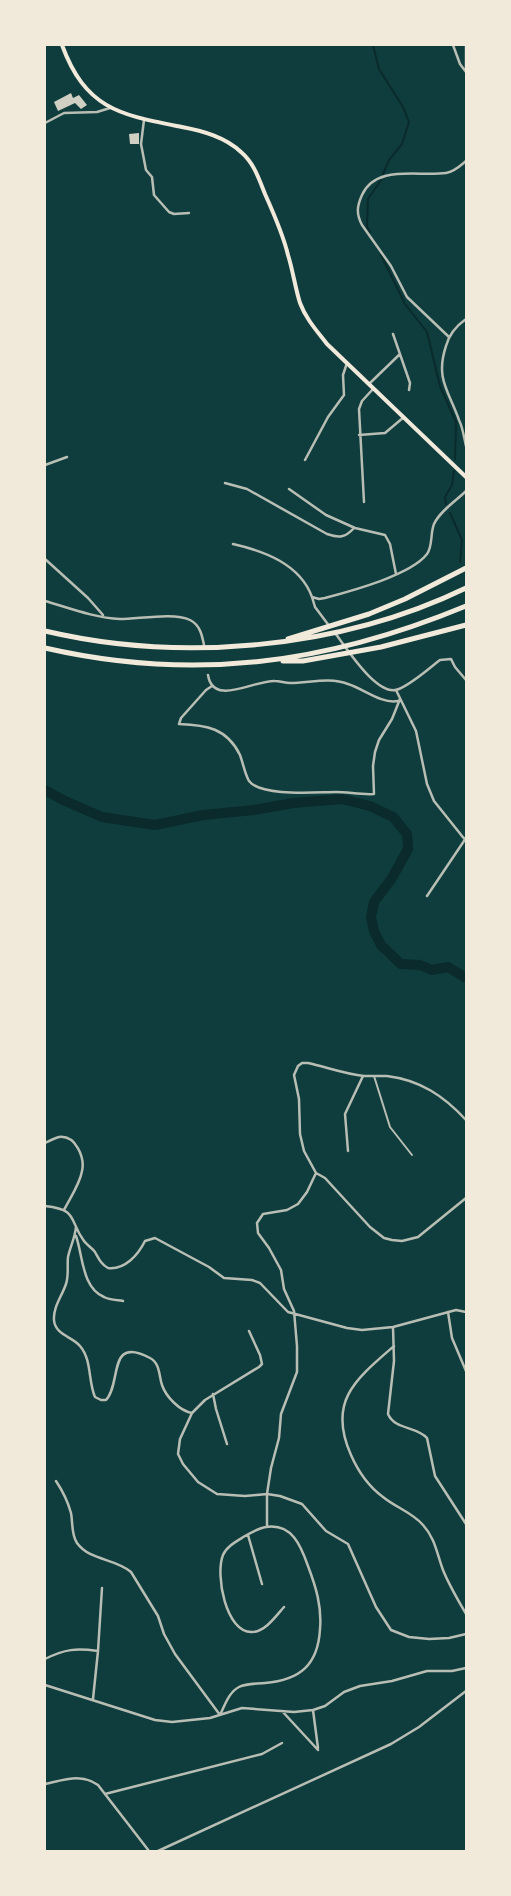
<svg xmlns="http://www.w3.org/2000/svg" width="511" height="1896" viewBox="0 0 511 1896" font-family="Rubik,sans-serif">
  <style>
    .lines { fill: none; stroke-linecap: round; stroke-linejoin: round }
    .stream { stroke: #0a2a2b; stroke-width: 2 }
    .river { stroke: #0a2a2b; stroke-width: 10 }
    .building { fill: #cfcfc3 }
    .pedestrian { stroke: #b8beb3; stroke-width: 2 }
    .minor { stroke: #b8beb3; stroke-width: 2.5 }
    .secondary { stroke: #f1e9da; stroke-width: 4 }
    .motorway { stroke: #f1e9da; stroke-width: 5 }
  </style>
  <rect width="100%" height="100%" fill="#0f3d3e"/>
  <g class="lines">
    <path class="stream" d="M373,45L379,69L403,107L409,122L402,144L389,160L383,174
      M370,232L367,227L368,199L381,180
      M381,255L405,304L427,332L440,386L456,422L455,459
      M446,504L445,497L452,485L454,471
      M450,513L462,540L460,562"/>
    <path class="river" d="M45,790L63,800L102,817L155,825L203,815L254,810L293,803L342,799L370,806L393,817L407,834L408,849L392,878L374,902L371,917L374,931L381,945L401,964L420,965L432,970L448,967L466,978"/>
  </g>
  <path class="building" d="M71,93L73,98L79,95L87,105L81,109L75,103L58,111L54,102Z
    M139,133V144H130L129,134Z"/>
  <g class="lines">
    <path class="pedestrian" d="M374,1076L390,1127L412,1155"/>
    <path class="minor" d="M453,45L460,64L466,72
      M466,45V70
      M144,120L141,144L146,170L152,177L154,195L169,212L174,214L189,213
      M45,123L64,113L97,112L110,108
      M466,319C456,326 449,335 446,346C435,379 449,391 459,420C463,428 464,438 466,446
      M393,334L410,383L409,390
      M449,337L407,297L391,266L362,225C356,214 357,206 362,195C376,164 418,177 446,173C454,172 460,166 466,161
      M369,384L400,354
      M359,435L385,433L404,417
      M305,460L328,417L344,395L343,375L347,363
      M45,465L67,457
      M225,483L247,489L327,534C339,538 345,538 354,528
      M289,489L326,515L355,528L385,535L390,544L396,574
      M364,502L359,409L362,401L373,389
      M233,544C264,551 300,564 312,597
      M45,559L88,598L103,615
      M45,601C69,608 95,618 120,619C139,619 174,612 190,620C200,625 202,635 204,645
      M330,627L315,607L312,597L319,599L325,598C351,591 411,575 427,554C433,546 430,534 434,524C440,511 456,501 466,491
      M335,633C346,647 378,699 399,689C413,683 427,670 440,660L451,659L455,667L466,680
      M208,675C213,707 254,680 275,681C280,681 285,683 290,683C310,683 329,677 348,684C364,689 381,704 398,701
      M212,686L206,690L181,718L179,724C206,725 227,728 240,755C243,763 245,774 249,781C261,797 317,792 336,792C348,792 362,795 374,794L373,766L375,752L379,740L392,719L400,699
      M396,690L416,731L427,784L434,801L466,841
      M427,896L466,838
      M45,1143C49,1141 55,1138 59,1137C76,1135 85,1158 82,1171C80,1184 70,1198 64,1210
      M348,1151L345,1114L363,1076
      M316,1173L325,1178L370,1227L384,1238L392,1240L402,1241L418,1237L466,1198
      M45,1206C79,1210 68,1219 84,1241C87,1245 92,1248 95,1252C99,1259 101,1264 108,1268C125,1270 138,1255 145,1241L155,1238L209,1267L224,1278L252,1280L260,1283L288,1312L347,1328L362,1330L393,1327L456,1310L466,1312
      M76,1227C75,1238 70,1247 68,1257C67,1266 69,1275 66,1284C62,1296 53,1307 54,1320C55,1335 73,1337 80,1346C92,1360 88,1381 95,1397L101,1400H106C122,1383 107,1335 150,1358C160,1363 159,1376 162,1385C166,1397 180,1411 192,1413
      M76,1236C83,1256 82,1288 104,1297C109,1300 117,1300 123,1301
      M448,1312L452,1338L466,1371
      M393,1327L394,1361L388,1414C395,1430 416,1426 427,1438L435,1476L466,1524
      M249,1331L260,1355L262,1364L259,1367L205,1400L192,1413L180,1439L178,1454L183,1464L198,1482L217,1494L245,1496L267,1494L280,1496L302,1504L326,1531L348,1544L376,1607L391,1630L409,1637L429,1639L449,1638L466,1634
      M394,1346C356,1379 327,1401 351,1455C358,1471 368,1486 383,1497C395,1507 413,1513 423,1525C435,1538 437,1554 443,1570C449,1585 458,1600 466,1614
      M213,1394L216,1409L227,1444
      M56,1481C62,1490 68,1502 71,1513C73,1523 71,1534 77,1543C90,1561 115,1558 131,1572L158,1616L164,1634L175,1654L220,1715C225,1705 229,1692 239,1687C247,1683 257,1684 265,1683C300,1680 318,1665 320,1629C322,1607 316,1587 308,1566C301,1546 292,1523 266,1527C259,1528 252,1532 245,1536C237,1541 227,1546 223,1555C215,1575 226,1633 252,1632C265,1632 276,1616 284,1607
      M267,1526V1494L271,1468L279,1438L281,1414L297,1372V1346L294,1311L284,1289L281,1270L269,1248L258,1233L257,1223L263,1214L287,1210L298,1204L307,1192L316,1173L304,1151L300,1134L299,1099L294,1075L298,1066L302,1063H308C326,1067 345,1074 364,1076C372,1076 380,1076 387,1076C420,1080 444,1096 466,1120
      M248,1535L262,1584
      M45,1659C65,1649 76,1648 98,1651
      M45,1685L155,1720L172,1722L210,1718L242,1708L294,1712L313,1710L325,1706L344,1692L360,1686L392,1681L427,1671H452L466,1668
      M93,1699L98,1651L102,1588
      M313,1710L318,1748
      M282,1711L318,1750
      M45,1784C64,1780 81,1773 98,1785L149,1851
      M105,1794L262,1754L282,1743
      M158,1851L391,1744L419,1727L466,1691"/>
    <path class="secondary" d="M62,45C86,110 121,115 182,127C203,131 225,137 241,152C254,163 259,179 265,194C274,214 283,234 288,255C293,271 295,287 300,303C306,319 317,331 327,344L466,477"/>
    <path class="motorway" d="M45,631C181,663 340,649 466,588
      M288,639L369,614L405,599L466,568
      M45,648C194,682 326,664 466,606
      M283,661H303L381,647L466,625"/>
  </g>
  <rect width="511" height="1896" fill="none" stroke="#f1e9da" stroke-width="92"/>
</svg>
